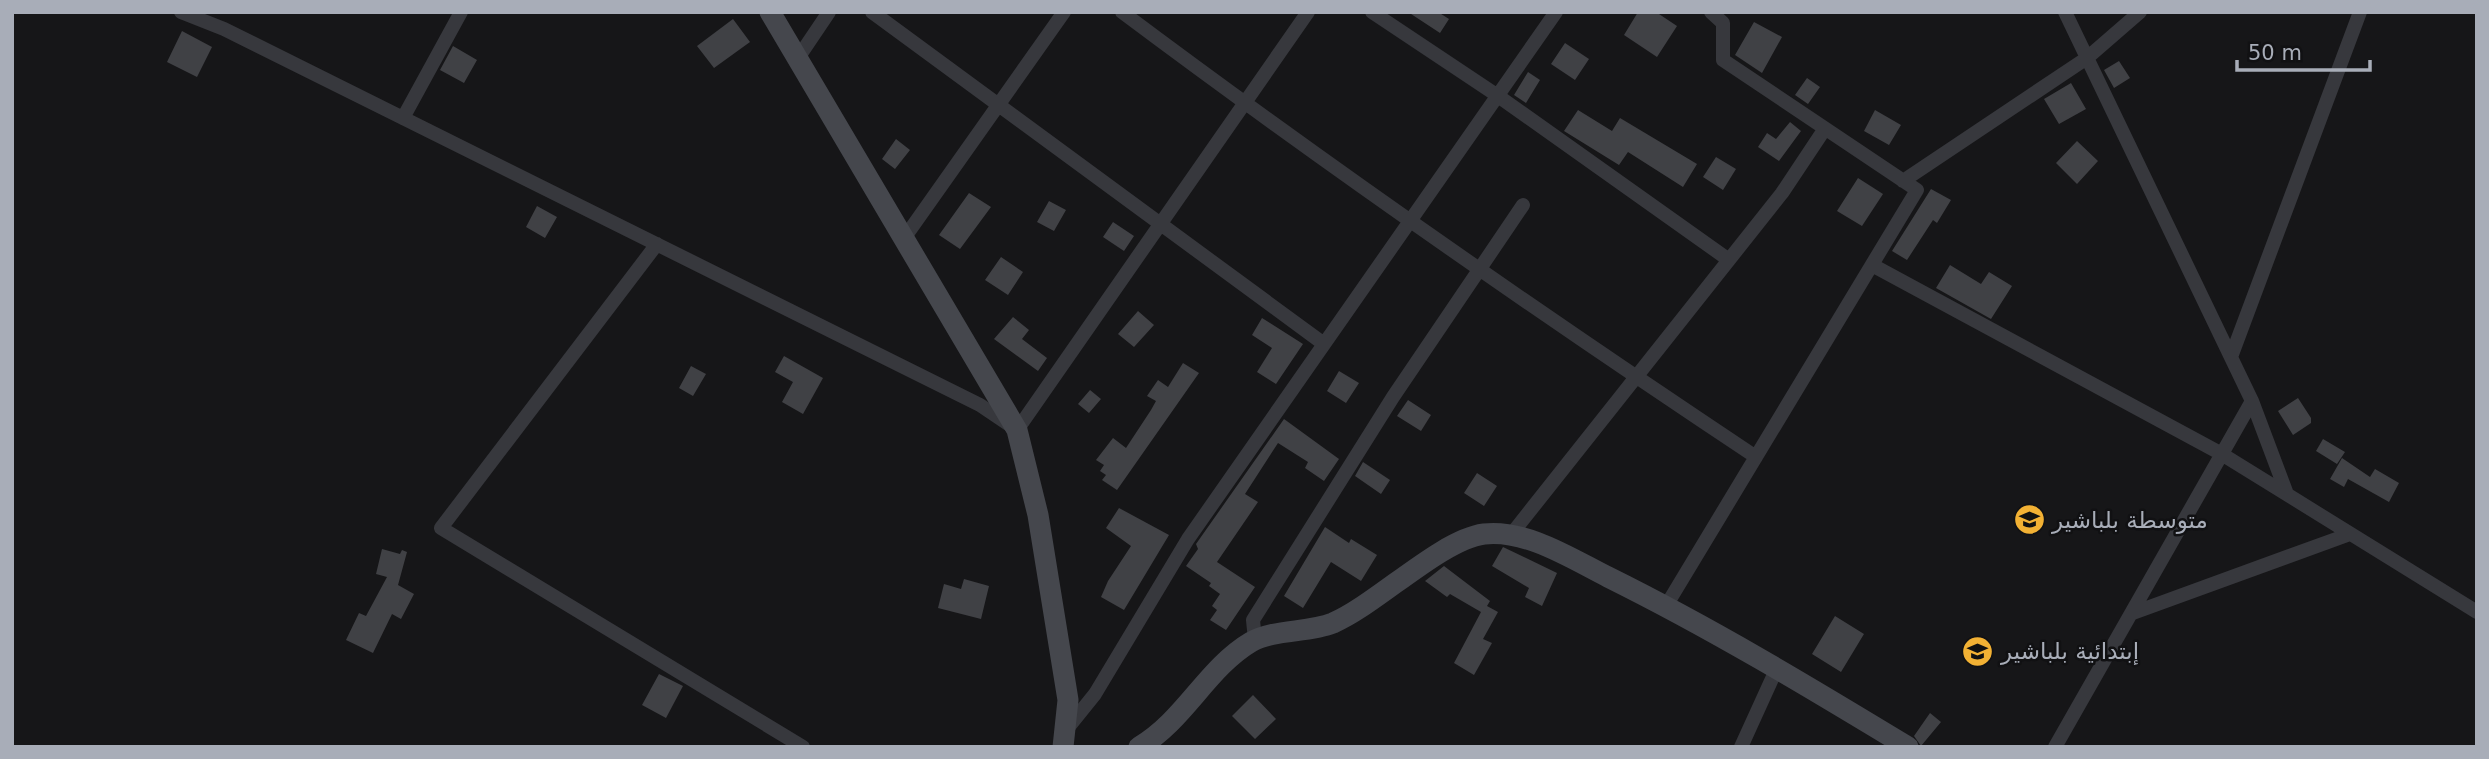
<svg xmlns="http://www.w3.org/2000/svg" width="2489" height="759" viewBox="0 0 2489 759" font-family="'DejaVu Sans',Cairo,sans-serif">
  <style>
    .building { fill: #404145 }
    .lines { fill: none; stroke-linecap: round; stroke-linejoin: round }
    .street { stroke: #37383d; stroke-width: 14 }
    .secondary { stroke: #45474d; stroke-width: 21 }
    .labels { text-anchor: middle; dominant-baseline: central; stroke-width: 5; stroke-linejoin: round; paint-order: stroke }
    .poi-label { font-size: 23px; fill: #a8adb8; stroke: #111113; text-anchor: start }
  </style>
  <rect width="100%" height="100%" fill="#161618"/>
  <path class="building" d="M1408,12H1438L1449,19L1440,33Z
    M1638,12H1656L1677,26L1657,57L1624,35Z
    M733,19L750,42L714,68L697,46Z
    M1754,22L1782,37L1762,73L1735,55Z
    M182,31L212,47L197,77L167,62Z
    M1565,43L1589,59L1575,80L1551,64Z
    M453,46L477,60L464,83L440,70Z
    M2119,61L2130,78L2114,88L2104,70Z
    M1528,72L1540,80L1526,103L1514,95Z
    M1807,78L1820,87L1808,104L1795,95Z
    M2071,83L2086,109L2059,124L2044,99Z
    M1578,110L1612,131L1620,118L1697,164L1683,187L1628,152L1619,165L1564,131Z
    M1875,110L1901,125L1889,145L1864,131Z
    M1790,122L1801,131L1779,161L1758,147L1767,133L1776,139Z
    M896,139L910,150L895,169L882,159Z
    M2077,141L2098,161L2077,184L2056,163Z
    M1716,157L1736,169L1723,190L1703,177Z
    M1858,178L1883,194L1862,226L1837,211Z
    M1931,189L1951,200L1937,223L1933,220L1907,260L1892,251Z
    M969,193L991,207L960,249L939,235Z
    M1049,201L1066,210L1054,231L1037,222Z
    M537,206L557,217L545,238L526,227Z
    M1113,222L1134,236L1124,251L1103,237Z
    M1001,257L1023,272L1008,295L985,280Z
    M1950,265L1981,284L1989,272L2012,286L1991,319L1936,288Z
    M1138,311L1154,325L1134,347L1118,334Z
    M1013,317L1029,330L1022,339L1047,358L1038,371L994,339Z
    M1262,318L1303,344L1276,384L1257,372L1272,348L1252,335Z
    M784,356L823,378L803,414L782,402L793,382L775,372Z
    M1183,363L1199,373L1117,490L1102,480L1106,475L1100,471L1104,465L1096,460L1113,438L1126,448L1151,410L1156,401L1147,396L1158,380L1168,387Z
    M691,366L706,374L693,396L679,388Z
    M1339,371L1359,383L1346,403L1327,391Z
    M1090,390L1101,399L1089,413L1078,404Z
    M2298,398L2311,418V423L2293,435L2278,411Z
    M1408,400L1431,415L1421,431L1397,416Z
    M1284,419L1339,459L1324,481L1305,468L1308,462L1278,443L1245,494L1258,502L1217,562L1255,587L1226,630L1210,620L1217,610L1212,606L1220,594L1209,586L1211,583L1186,566L1198,549L1196,544Z
    M2323,439L2345,452L2337,464L2316,451Z
    M2342,458L2370,477L2375,469L2399,483L2389,502L2348,479L2344,487L2330,479Z
    M1363,462L1390,480L1381,494L1355,476Z
    M1477,473L1497,486L1484,506L1464,493Z
    M1119,508L1169,535L1124,610L1101,597L1108,581L1131,546L1106,528Z
    M1325,527L1349,543L1351,539L1377,555L1361,581L1331,562L1303,608L1284,596Z
    M1503,547L1557,573L1542,606L1525,597L1529,588L1492,566Z
    M382,549L400,554L402,550L407,552L398,585L414,594L401,619L392,614L373,653L346,640L359,613L366,616L387,577L376,574Z
    M1444,566L1490,601L1487,606L1498,612L1483,639L1492,643L1474,675L1454,663L1481,612L1450,594L1447,597L1425,581Z
    M964,579L989,586L981,619L938,608L944,584L961,589Z
    M1835,616L1864,634L1841,672L1812,654Z
    M659,674L683,686L666,718L642,705Z
    M1253,695L1276,719L1255,739L1232,716Z
    M1930,713L1941,722L1921,746L1914,736Z"/>
  <g class="lines">
    <path class="street" d="M181,12L224,29L980,405L1017,430L1308,12
      M872,12L1324,344
      M1122,12C1329,167 1541,314 1756,457
      M1372,12L1498,96L1729,260
      M2065,12L2252,401L2287,494
      M798,58L829,12
      M403,118L461,12
      M1903,181L2087,58L2140,12
      M905,237L1064,12
      M657,244L441,528L803,747
      M1872,265L2220,453L2477,612
      M2231,357L2360,12
      M1510,536L1782,193L1824,130
      M1666,606L1917,190L1723,60V23L1711,12
      M2133,613L2350,534
      M1255,640L1253,620L1393,397L1523,205
      M1066,730L1095,694L1188,539L1556,12
      M1741,747L1777,668
      M2055,747L2252,401"/>
    <path class="secondary" d="M770,12L1017,430L1038,515L1068,700L1063,747
      M1139,747C1184,721 1207,668 1251,642C1274,629 1308,633 1333,623C1377,604 1440,540 1484,534C1526,529 1572,559 1608,577C1711,628 1809,687 1908,747"/>
  </g>
  <defs>
    <symbol id="school-disc" viewBox="-11 -11 22 22"><circle r="9.5" fill="#f2b134" stroke="#111113"/><path d="M0-5L7-2L0 1L-7-2ZM-4 1L0 2.5L4 1V4Q0 6-4 4Z" fill="#111"/></symbol>
  </defs>
  <g fill-rule="evenodd">
    <use href="#school-disc" x="2012" y="502" width="35" height="35"/>
    <use href="#school-disc" x="1960" y="634" width="35" height="35"/>
  </g>
  <g class="labels">
    <g class="poi-label">
      <text x="2052" y="520">متوسطة بلباشير</text>
      <text x="2001" y="651">إبتدائية بلباشير</text>
    </g>
  </g>
  <rect width="2489" height="759" fill="none" stroke="#a8adb8" stroke-width="28"/>
  <path d="M2237 60v10h133v-10" fill="none" stroke="#a8adb8" stroke-width="3.5"/>
  <text x="2248" y="60" font-size="21" fill="#a8adb8" stroke="#111113" stroke-width="5" paint-order="stroke">50 m</text>
</svg>
